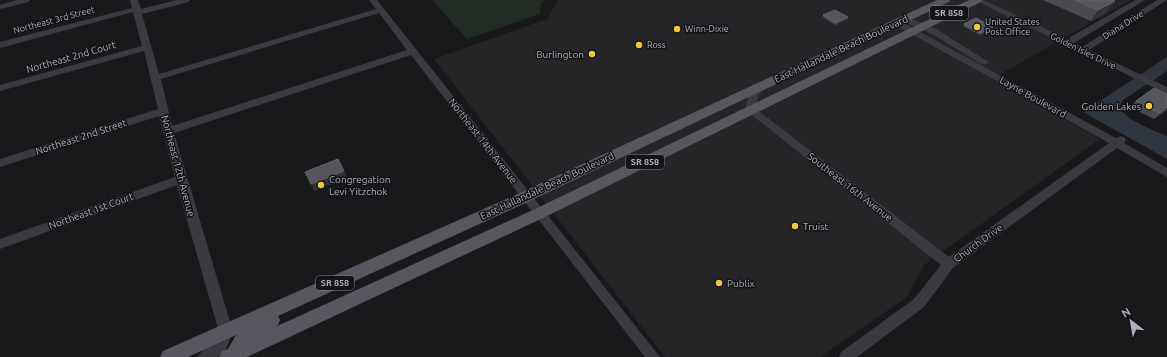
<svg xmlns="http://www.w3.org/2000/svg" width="1167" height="357" viewBox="0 0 1167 357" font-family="Ubuntu,sans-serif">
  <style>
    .built { fill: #252528 }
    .green { fill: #232b25 }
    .water { fill: #2f363f }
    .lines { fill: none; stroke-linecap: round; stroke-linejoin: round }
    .minor { fill: #3a3a40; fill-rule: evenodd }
    .major { fill: #56575f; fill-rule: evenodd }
    .wall { fill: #4a4b50 }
    .shaded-wall { fill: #323336 }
    .building { fill: #55565b; stroke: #62646a }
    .poi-dot { fill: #eec73e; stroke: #141416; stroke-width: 1.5 }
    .labels { text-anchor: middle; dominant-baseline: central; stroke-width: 3; stroke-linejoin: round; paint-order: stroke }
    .shield { fill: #141416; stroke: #7e8089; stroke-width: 1 }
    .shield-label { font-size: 9px; font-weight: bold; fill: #acafba }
    .far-street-label { font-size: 9px; fill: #acafba; stroke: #141416 }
    .far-poi-label { font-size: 9px; fill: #acafba; stroke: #141416; text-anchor: start }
    .street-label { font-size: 10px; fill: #acafba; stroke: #141416 }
    .poi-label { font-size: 10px; fill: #acafba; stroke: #141416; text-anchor: start }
  </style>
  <rect width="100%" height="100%" fill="#19191b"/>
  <path class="built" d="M558,0H1131L992,79L1100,139L924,265L907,297L820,357H665L434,59L547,19Z"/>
  <path class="green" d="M432,0H545L541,3L540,14L467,39Z"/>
  <path class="water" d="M1167,57V71L1123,100C1121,103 1119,106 1121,109C1124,119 1157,132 1167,136V159L1083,112Z"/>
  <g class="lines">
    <path class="minor" d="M17,0H30L29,2L0,9V5Z
      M130,0H138L141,9L177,0H190L189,2L142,14L159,74L376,9L369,0H377L660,357H645L411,55L174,133L233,332L226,349L217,357H198C203,347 215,346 219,332L177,185L0,249V239L175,177L159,116L0,167V159L158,109L144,51L0,91V85L142,46L133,12L0,48V42L132,8ZM379,13L407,50L172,126L161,79Z
      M974,0H984L1067,39L1135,0H1145L1074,43L1082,47L1157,0H1167L1089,50L1167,87V94Z
      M905,16L936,29L989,62L984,65L981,64L930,33L902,21L901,19Z
      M898,20L1116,138L1121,136L1125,138L1126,140L1124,143L1167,168V177L1117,148L953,268L924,307L857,357H839L841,352L914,299L941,265L748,112C742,102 752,91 760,84H766L768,86L758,96L756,109L949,257L1109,143L895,25L894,23Z"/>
    <path class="major" d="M937,0H950L949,2L532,200L278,316L280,320L278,325L275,327L535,209L969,0H982L981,2L545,217L247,357H219L222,351L228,349L236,335L188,357H160L163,351L522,192Z"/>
  </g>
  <path class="wall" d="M1043,0H1113L1107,12L1091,21Z
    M823,15L848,17L847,20L835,25L823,17Z
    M964,24L993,27L992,29L980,35L963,26Z
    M1167,94V110L1154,119L1130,107L1136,101Z"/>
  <path class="shaded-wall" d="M1115,1L1107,12L1091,21L1098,10Z
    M848,17L847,20L835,25L836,23Z
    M993,27L992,29L980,35L981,33Z
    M1167,107V110L1154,119L1160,113Z
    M344,171L347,178L314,191L311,184Z"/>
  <path class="building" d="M1075,0H1113L1115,1L1098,10Z
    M835,10L848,17L836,23L823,15Z
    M976,18L993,27L981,33L964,24Z
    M1154,88L1167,94V107L1160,113L1136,101Z
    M338,159L344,171L311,184L305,172Z"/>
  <g class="poi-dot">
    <circle cx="977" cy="27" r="4"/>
    <circle cx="677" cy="29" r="4"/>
    <circle cx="639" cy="45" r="4"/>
    <circle cx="592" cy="54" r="4"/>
    <circle cx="1149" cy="106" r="4"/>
    <circle cx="321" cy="185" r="4"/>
    <circle cx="795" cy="226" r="4"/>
    <circle cx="719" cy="283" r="4"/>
  </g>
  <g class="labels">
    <g class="shield">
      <rect x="930" y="6" width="38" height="14" rx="3"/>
      <rect x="626" y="155" width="38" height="14" rx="3"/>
      <rect x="316" y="276" width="38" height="14" rx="3"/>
    </g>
    <g class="shield-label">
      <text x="949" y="13">SR 858</text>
      <text x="645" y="162">SR 858</text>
      <text x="335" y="283">SR 858</text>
    </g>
    <g class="far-street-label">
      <text transform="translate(54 20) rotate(-15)">Northeast 3rd Street</text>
      <text transform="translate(1123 25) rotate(-32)">Diana Drive</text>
      <text transform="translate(1083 51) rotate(26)">Golden Isles Drive</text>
    </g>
    <g class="far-poi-label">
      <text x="985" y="22">United States<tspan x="985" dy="10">Post Office</tspan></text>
      <text x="685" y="29">Winn-Dixie</text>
      <text x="647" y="45">Ross</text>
    </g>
    <g class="street-label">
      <text transform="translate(841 49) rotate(-25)">East Hallandale Beach Boulevard</text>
      <text transform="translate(71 57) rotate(-16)">Northeast 2nd Court</text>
      <text transform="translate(1033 97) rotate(29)">Layne Boulevard</text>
      <text transform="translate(81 137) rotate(-18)">Northeast 2nd Street</text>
      <text transform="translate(483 141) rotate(52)">Northeast 14th Avenue</text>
      <text transform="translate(178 166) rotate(75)">Northeast 12th Avenue</text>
      <text transform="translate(547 186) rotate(-25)">East Hallandale Beach Boulevard</text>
      <text transform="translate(850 187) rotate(38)">Southeast 16th Avenue</text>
      <text transform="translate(91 211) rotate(-20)">Northeast 1st Court</text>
      <text transform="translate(978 243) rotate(-36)">Church Drive</text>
    </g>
    <g class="poi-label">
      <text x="584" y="54" text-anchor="end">Burlington</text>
      <text x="1141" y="106" text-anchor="end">Golden Lakes</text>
      <text x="329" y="179">Congregation<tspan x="329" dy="12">Levi Yitzchok</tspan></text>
      <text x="803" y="226">Truist</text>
      <text x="727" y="283">Publix</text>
    </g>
  </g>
  <g transform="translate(1131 321) rotate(329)" stroke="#141416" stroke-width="3" paint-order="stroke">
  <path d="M0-3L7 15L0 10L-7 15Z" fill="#acafba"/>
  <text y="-6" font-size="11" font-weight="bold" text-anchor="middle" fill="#acafba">N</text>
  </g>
</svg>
